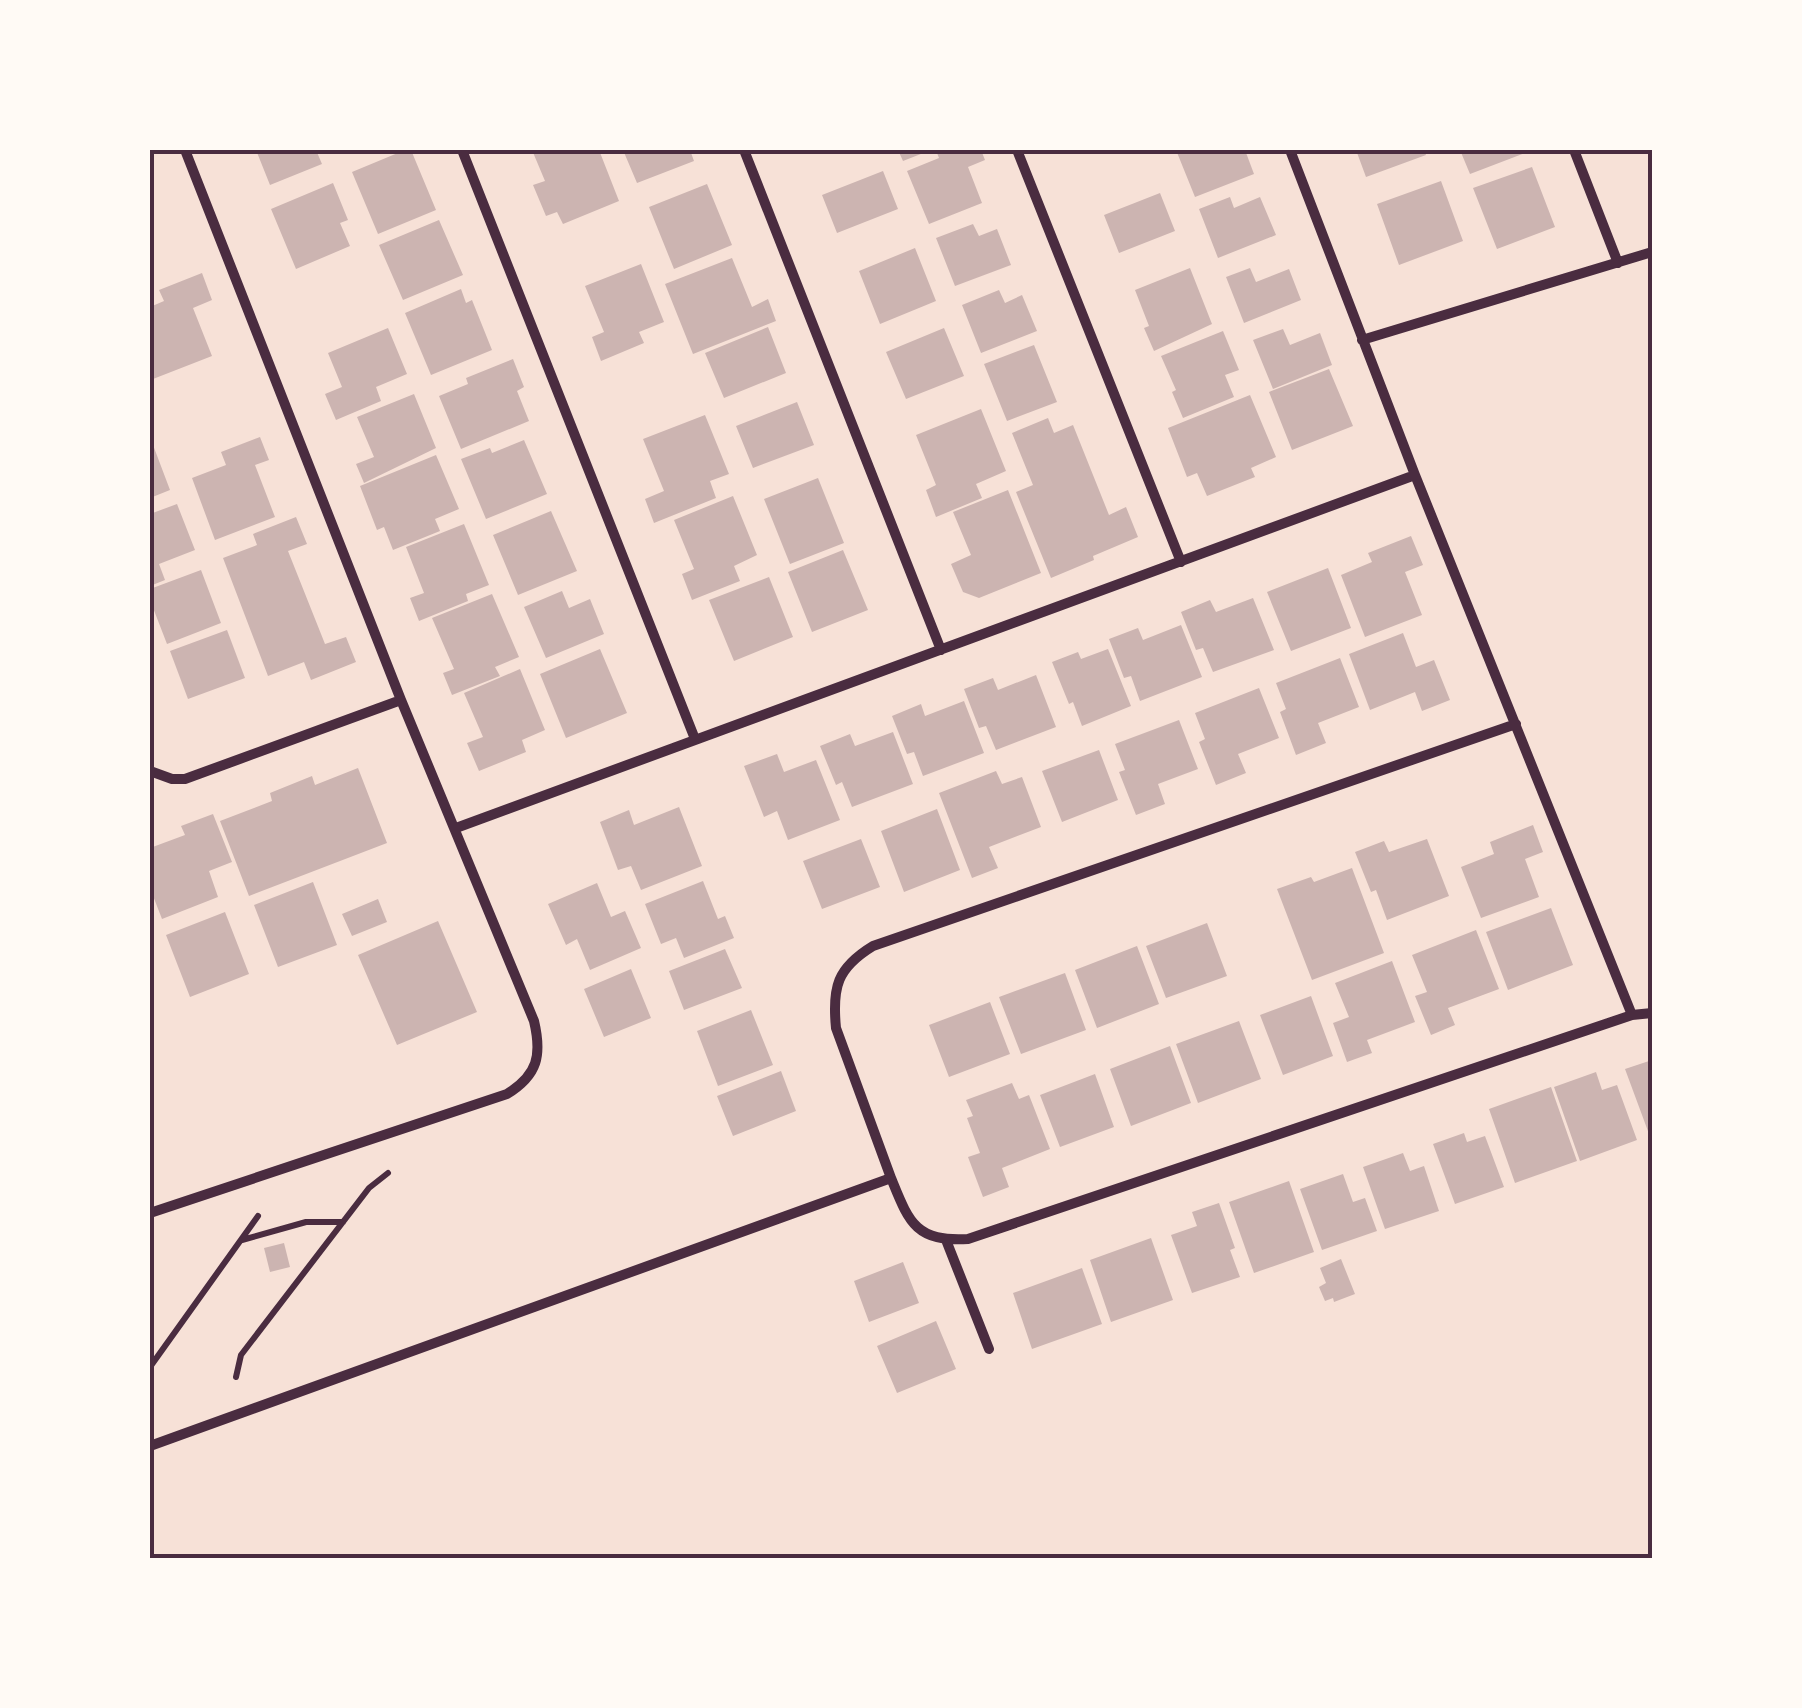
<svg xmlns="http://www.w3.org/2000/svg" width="1802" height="1708" viewBox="0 0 1802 1708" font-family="'Space Grotesk',sans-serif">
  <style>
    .building { fill: #ccb4b1 }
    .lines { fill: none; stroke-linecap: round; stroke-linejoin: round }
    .path { stroke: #4a2c40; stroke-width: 6 }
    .minor { stroke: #4a2c40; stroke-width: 10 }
    .neatline { fill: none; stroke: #4a2c40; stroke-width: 4 }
  </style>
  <rect width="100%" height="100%" fill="#f7e1d7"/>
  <path class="building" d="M256,150H316L322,164L270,185Z
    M405,150H411L436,210L378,234L352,172Z
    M532,150H599L619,201L563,224L557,212L546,216L533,185L545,181Z
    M623,150H690L694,161L637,183Z
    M898,150H931L903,161Z
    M945,150H981L985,160L968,167L982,203L929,224L907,171L939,158L937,153Z
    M1176,150H1245L1254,174L1195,197Z
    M1356,150H1424L1426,155L1366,177Z
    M1460,150H1524L1525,153L1470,174Z
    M1532,167L1555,227L1497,249L1473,188Z
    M883,171L898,209L837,233L822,195Z
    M1441,181L1463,241L1399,265L1377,204Z
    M333,183L348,220L340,223L350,246L296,269L271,209Z
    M707,184L732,245L674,269L649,207Z
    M1160,193L1175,231L1119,253L1104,215Z
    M1230,197L1234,208L1260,197L1276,235L1218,258L1199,209Z
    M439,220L463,275L403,300L379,245Z
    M973,224L979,236L997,229L1011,265L955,286L936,238Z
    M915,248L936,301L880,324L859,271Z
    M732,258L752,307L768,299L776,321L693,354L665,284Z
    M641,264L664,322L639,332L644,343L601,361L592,337L604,332L585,286Z
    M1190,268L1212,324L1154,351L1144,328L1149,326L1135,290Z
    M1250,268L1256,282L1289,269L1301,300L1244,323L1226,277Z
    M202,273L212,300L193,308L212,356L153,379L150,371V307L164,301L159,290Z
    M461,289L466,303L472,300L492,350L431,375L405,313Z
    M999,290L1005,303L1022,295L1037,331L981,353L962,305Z
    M768,327L786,373L724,398L705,353Z
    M388,328L407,374L376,387L381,401L336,420L325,394L342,387L328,353Z
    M944,328L964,376L906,399L886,352Z
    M1283,329L1290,345L1320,333L1332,365L1273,389L1253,340Z
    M1223,331L1239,370L1225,375L1234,397L1183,418L1172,392L1176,390L1161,356Z
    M1034,345L1057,402L1007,421L984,364Z
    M513,359L524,387L517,391L529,421L461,449L439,396L468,384L466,378Z
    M1329,369L1353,426L1292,450L1269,392Z
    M414,394L436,448L364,483L356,464L374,457L357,417Z
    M1250,395L1276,457L1251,468L1255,477L1207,496L1197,473L1187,477L1168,428Z
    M797,402L814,445L753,468L736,426Z
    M981,409L1006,471L976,484L982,498L936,517L926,490L936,485L916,435Z
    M705,415L729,474L710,481L716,498L654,523L645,499L664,491L643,439Z
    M1048,418L1054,433L1073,425L1109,515L1126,507L1138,537L1093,556L1094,560L1051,578L1016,492L1033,485L1012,433Z
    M150,437L170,490L150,498Z
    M260,437L269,460L255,465L275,517L215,540L192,478L226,465L221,452Z
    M524,440L547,494L486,519L461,459L490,448L492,453Z
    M436,455L459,509L435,519L440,531L393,550L384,527L377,530L360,486Z
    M818,478L844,543L790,564L764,499Z
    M1008,490L1041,573L979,598L963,592L951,564L971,555L953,512Z
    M733,496L757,555L734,566L740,581L692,600L682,574L694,569L674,520Z
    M177,504L195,550L159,564L165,580L150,586V514Z
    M551,511L577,571L518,595L493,535Z
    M296,517L307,544L288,551L325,644L346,637L356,662L311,680L304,662L268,676L223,558L257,545L253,534Z
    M464,524L489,585L466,594L468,601L419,621L410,598L424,593L406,547Z
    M1411,536L1423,565L1405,572L1422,615L1365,637L1341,575L1372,562L1368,553Z
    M843,550L868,610L812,632L788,572Z
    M1328,568L1351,628L1291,651L1267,592Z
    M201,570L221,623L167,644L150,600V589Z
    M769,577L793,637L734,661L709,600Z
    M562,591L569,608L590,599L604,634L546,658L524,607Z
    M492,594L519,657L495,667L500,676L452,695L443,673L454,669L432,618Z
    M1253,598L1274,650L1213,672L1203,648L1196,650L1181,612L1210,600L1216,612Z
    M1181,625L1202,677L1140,701L1131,676L1124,678L1109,639L1138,628L1143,640Z
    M227,630L245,678L188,699L170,651Z
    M1403,633L1416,667L1434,660L1450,700L1422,711L1415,692L1370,710L1349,654Z
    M600,649L627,713L566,738L540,674Z
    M1108,649L1131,706L1082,726L1073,702L1069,704L1052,662L1078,652L1081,659Z
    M1340,658L1359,707L1318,723L1326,743L1296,755L1280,712L1286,709L1276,683Z
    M520,669L545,730L522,740L526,752L479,771L467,743L483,737L464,693Z
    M1036,675L1056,727L996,750L986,726L979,728L964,689L993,678L998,690Z
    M1259,688L1279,738L1238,754L1246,773L1216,785L1199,742L1205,739L1195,713Z
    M964,701L984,753L923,776L914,752L907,754L892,716L921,704L925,716Z
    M1179,720L1198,769L1158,784L1165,804L1136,815L1119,772L1125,770L1115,744Z
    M893,732L913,784L852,807L842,782L836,785L820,746L850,734L855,746Z
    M1099,750L1118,800L1062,822L1042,771Z
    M777,754L784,772L816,760L840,820L788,840L777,811L764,817L744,766Z
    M358,768L387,843L249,896L220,821L272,801L270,793L312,776L315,785Z
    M996,771L1002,784L1022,777L1041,827L989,847L998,868L972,878L939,793Z
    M679,807L702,866L641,890L631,866L618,870L600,822L629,810L634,825Z
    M937,809L960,870L904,892L881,831Z
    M213,814L232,862L209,871L218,897L162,919L150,888V848L185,835L181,826Z
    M1533,825L1543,852L1525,859L1539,897L1481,918L1461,867L1494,854L1490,842Z
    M861,839L880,887L822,909L803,861Z
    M1427,839L1449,896L1387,920L1376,890L1371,892L1355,852L1384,841L1389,852Z
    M1352,868L1384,953L1312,980L1277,889L1311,877L1314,882Z
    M703,881L718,919L725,916L734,938L684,958L676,938L661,944L645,904Z
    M313,882L337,945L278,967L254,905Z
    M597,883L611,917L625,911L641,948L590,970L577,939L566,945L548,904Z
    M378,899L387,922L352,936L342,914Z
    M1551,908L1573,965L1508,990L1486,932Z
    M225,912L249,974L190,997L166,935Z
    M438,921L477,1012L397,1045L358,955Z
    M1207,923L1227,976L1166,998L1146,946Z
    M1476,930L1499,989L1448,1008L1455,1025L1431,1035L1415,996L1427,992L1412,955Z
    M1137,946L1159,1004L1097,1028L1075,970Z
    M725,949L742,988L684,1010L669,971Z
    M1392,961L1415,1022L1367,1040L1372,1053L1347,1062L1333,1023L1349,1017L1335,983Z
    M631,969L651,1018L604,1037L584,989Z
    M1065,973L1086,1030L1021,1054L999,997Z
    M1311,996L1333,1056L1283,1075L1260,1015Z
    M990,1002L1010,1054L949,1077L929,1025Z
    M751,1010L773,1065L718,1086L697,1031Z
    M1239,1021L1261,1079L1198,1103L1176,1044Z
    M1170,1046L1191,1103L1131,1126L1110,1069Z
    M1652,1060V1142L1625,1069Z
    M781,1071L796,1111L733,1136L717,1096Z
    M1596,1072L1602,1090L1617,1085L1637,1140L1580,1161L1554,1087Z
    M1095,1074L1114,1127L1060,1147L1040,1095Z
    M1012,1083L1019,1099L1029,1095L1050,1149L1002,1168L1009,1187L983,1197L968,1157L980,1153L967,1118L973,1116L966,1100Z
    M1551,1087L1577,1161L1515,1183L1489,1109Z
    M1464,1133L1467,1142L1485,1136L1504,1187L1455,1204L1433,1144Z
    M1403,1153L1410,1171L1424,1166L1439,1211L1385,1229L1363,1167Z
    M1343,1174L1353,1202L1365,1198L1377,1231L1322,1250L1300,1189Z
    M1289,1181L1314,1252L1254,1273L1229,1202Z
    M1219,1203L1235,1248L1230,1250L1240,1277L1192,1293L1171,1235L1197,1226L1192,1212Z
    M1151,1238L1173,1300L1111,1322L1090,1260Z
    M284,1243L290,1267L270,1272L264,1248Z
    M1341,1259L1355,1294L1334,1302L1333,1298L1325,1301L1319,1287L1326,1283L1320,1268Z
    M903,1262L919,1303L869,1322L854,1281Z
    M1082,1268L1102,1324L1032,1349L1013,1293Z
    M936,1321L956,1369L897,1393L877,1346Z"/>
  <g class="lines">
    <path class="path" d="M242,1240L306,1222H343
      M150,1367L258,1216
      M236,1377L241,1355L369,1188L388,1173"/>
    <path class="minor" d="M462,150L695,739
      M744,150L941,650
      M1017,150L1181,562
      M1290,150L1415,475L1632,1015
      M1574,150L1618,263
      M1362,340L1652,252
      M150,771L172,779H185L401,700
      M456,828L1415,475
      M891,1178C909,1222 915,1242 968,1239L1632,1015L1652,1013
      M150,1213L507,1094C538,1075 542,1055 534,1021L401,700L185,150
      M946,1240L989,1349
      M150,1446L891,1178L836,1028C832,987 837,968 873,946L1516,724"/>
  </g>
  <rect width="1802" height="1708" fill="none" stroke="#fffaf5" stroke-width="305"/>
  <rect x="152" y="152" width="1498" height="1404" class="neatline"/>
</svg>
